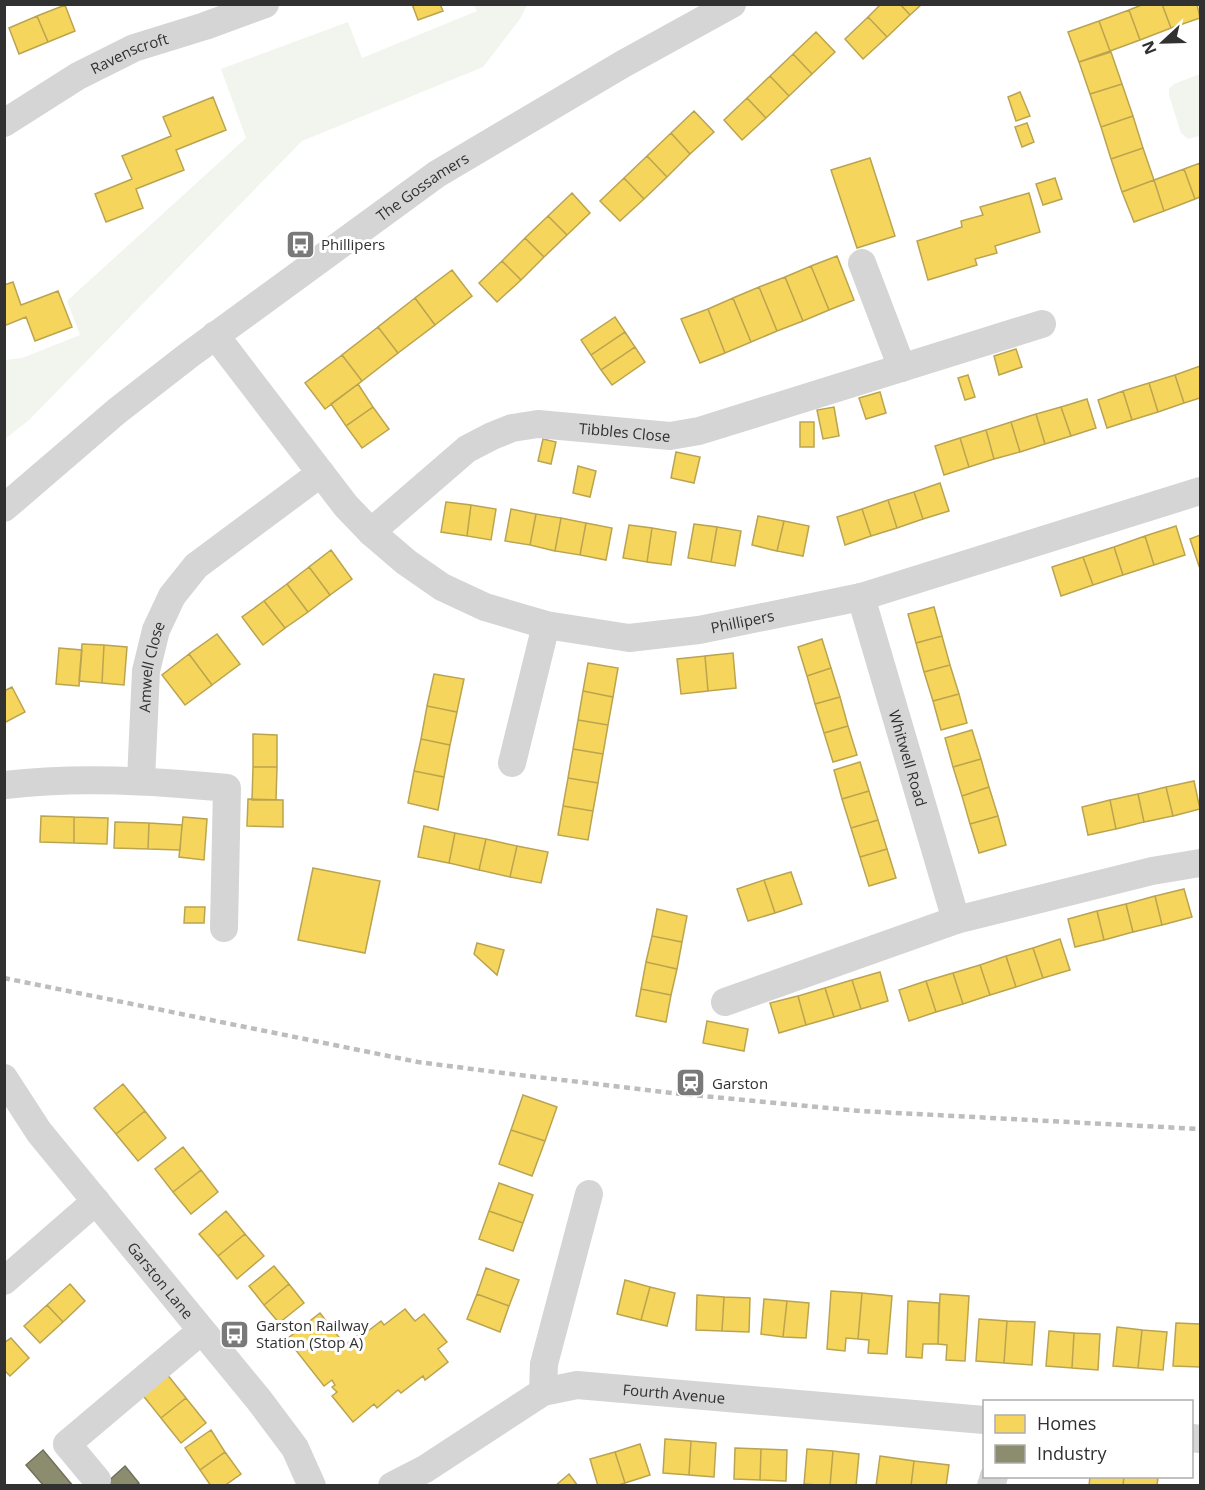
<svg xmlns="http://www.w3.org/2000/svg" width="1205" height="1490" viewBox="0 0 1205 1490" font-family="'Open Sans',sans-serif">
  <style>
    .green { fill: #f1f5ed }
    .homes { fill: #f6d55c; stroke: #bba44f; stroke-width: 1.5 }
    .industry { fill: #8c8c6e; stroke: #71715c; stroke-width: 1.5 }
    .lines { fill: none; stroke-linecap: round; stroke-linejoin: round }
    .minor { stroke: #d5d5d5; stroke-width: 28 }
    .rail { stroke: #bdbdbd; stroke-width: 4.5; stroke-dasharray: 6 4.5; stroke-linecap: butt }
    .labels { text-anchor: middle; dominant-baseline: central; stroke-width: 6; stroke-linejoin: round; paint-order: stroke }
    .street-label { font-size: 15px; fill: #313131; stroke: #fff }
    .poi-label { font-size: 15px; fill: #313131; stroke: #fff; text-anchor: start }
  </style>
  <rect width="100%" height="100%" fill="#fff"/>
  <path class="green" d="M474,5H527L520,19L483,67L302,141L29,420L5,439V360L22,358L80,335L67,301L246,138L221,69L348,22L362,58L477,11Z
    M1200,74V136L1188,139L1181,133L1169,95V89L1174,84Z"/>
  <path class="homes" d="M412,4H440L443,11L418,20Z
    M881,4H900L910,15L887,37L868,17Z
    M900,4H922L910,15Z
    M1144,4H1162L1171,28L1140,40L1129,10Z
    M1162,4H1197L1200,18L1171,28Z
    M65,5L75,31L48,42L37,16Z
    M1129,10L1140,40L1110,51L1099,21Z
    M37,16L48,42L19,54L9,28Z
    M868,17L887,37L863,59L845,39Z
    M1099,21L1110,51L1079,62L1068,32Z
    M816,32L835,52L812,74L793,54Z
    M1111,52L1122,84L1090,94L1079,62Z
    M793,54L812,74L789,96L770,76Z
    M770,76L789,96L766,118L747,98Z
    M1122,84L1133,116L1101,127L1090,94Z
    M1020,92L1030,116L1016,121L1008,97Z
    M213,97L226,130L176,150L184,170L136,189L143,208L106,222L95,194L132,179L122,156L171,136L163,117Z
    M747,98L766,118L742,140L724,120Z
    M694,111L714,132L690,154L671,133Z
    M1133,116L1143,148L1111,159L1101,127Z
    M1027,123L1034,142L1022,147L1015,127Z
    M671,133L690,154L667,177L647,156Z
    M1143,148L1154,180L1122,192L1111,159Z
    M647,156L667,177L644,199L624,178Z
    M870,158L895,236L857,248L831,170Z
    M1200,163V197L1195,199L1184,169Z
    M1184,169L1195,199L1164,211L1154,180Z
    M624,178L644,199L620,221L600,201Z
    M1055,178L1062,199L1043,205L1036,184Z
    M1154,180L1164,211L1134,222L1122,192Z
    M572,193L590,213L567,235L548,216Z
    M1029,193L1040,232L995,246L997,253L975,259L977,265L928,280L917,241L962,227L961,221L983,215L980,207Z
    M548,216L567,235L544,257L525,238Z
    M525,238L544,257L521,280L502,261Z
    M837,256L854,300L829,310L811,266Z
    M502,261L521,280L497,302L479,283Z
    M811,266L829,310L803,321L785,277Z
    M452,270L472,296L435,325L415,298Z
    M785,277L803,321L777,331L759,287Z
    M13,282L21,305L58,291L72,327L35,341L26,317L4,326V285Z
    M759,287L777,331L751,342L733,298Z
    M415,298L435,325L398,353L378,327Z
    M733,298L751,342L725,353L708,309Z
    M708,309L725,353L700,363L681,319Z
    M615,317L625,332L591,355L581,340Z
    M378,327L398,353L362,381L342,355Z
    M625,332L635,347L601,370L591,355Z
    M635,347L645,362L612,385L601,370Z
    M1016,349L1022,367L999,375L994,356Z
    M342,355L362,381L325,409L305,383Z
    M1200,366V398L1184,403L1175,375Z
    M968,375L975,397L965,400L958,378Z
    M1175,375L1184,403L1158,412L1149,383Z
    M1149,383L1158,412L1132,420L1123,391Z
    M358,384L373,407L346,426L331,404Z
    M1123,391L1132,420L1107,428L1098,400Z
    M880,392L886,413L866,419L859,398Z
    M1087,399L1096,428L1071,436L1061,407Z
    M373,407L389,429L362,448L346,426Z
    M834,407L839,436L823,439L817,410Z
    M1061,407L1071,436L1045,444L1036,414Z
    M1036,414L1045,444L1020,452L1011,422Z
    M800,422H814V447H800Z
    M1011,422L1020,452L994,459L986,430Z
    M986,430L994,459L969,467L960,438Z
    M960,438L969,467L944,475L935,446Z
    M543,439L556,442L551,464L538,461Z
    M676,452L700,457L694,483L671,478Z
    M578,466L596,471L590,497L573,493Z
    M940,483L949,511L923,519L914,492Z
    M914,492L923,519L897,528L888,500Z
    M888,500L897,528L871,536L862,509Z
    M446,502L471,505L467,536L441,532Z
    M471,505L496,509L491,540L467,536Z
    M511,509L536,514L530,545L505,541Z
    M862,509L871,536L845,545L837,517Z
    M536,514L561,518L555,551L530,545Z
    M758,516L784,521L777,551L752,545Z
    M561,518L586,523L580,555L555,551Z
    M784,521L809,526L803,556L777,551Z
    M586,523L612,528L606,560L580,555Z
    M694,524L717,527L711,562L688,558Z
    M629,525L652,528L647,562L623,558Z
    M1176,526L1185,555L1154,565L1145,536Z
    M717,527L741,531L735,566L711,562Z
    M652,528L676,532L671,565L647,562Z
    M1200,535V565L1199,566L1190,539Z
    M1145,536L1154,565L1123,575L1114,547Z
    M1114,547L1123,575L1093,585L1083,557Z
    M331,550L352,579L330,595L309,567Z
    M1083,557L1093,585L1061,596L1052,567Z
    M309,567L330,595L308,612L287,584Z
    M287,584L308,612L285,628L264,601Z
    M264,601L285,628L263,645L242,617Z
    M934,607L942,636L916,643L908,614Z
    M217,634L240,664L212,685L189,654Z
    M942,636L950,665L924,672L916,643Z
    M822,639L831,668L807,676L798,647Z
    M82,644L104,645L102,683L79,681Z
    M104,645L127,647L124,685L102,683Z
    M59,648L82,650L79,686L56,684Z
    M733,653L736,688L708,691L705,656Z
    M189,654L212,685L185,705L162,675Z
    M705,656L708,691L681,694L677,659Z
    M588,663L618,668L613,697L583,691Z
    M950,665L959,694L933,701L924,672Z
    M831,668L840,697L815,704L807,676Z
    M434,674L464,679L457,712L427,706Z
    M12,687L25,712L4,723V691Z
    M583,691L613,697L608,725L578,720Z
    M959,694L967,723L941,730L933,701Z
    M840,697L848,726L824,733L815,704Z
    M427,706L457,712L450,745L421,739Z
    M578,720L608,725L603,754L573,749Z
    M848,726L857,755L833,762L824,733Z
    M972,730L981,759L953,767L945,738Z
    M253,734L277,735V767H253Z
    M421,739L450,745L444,777L414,771Z
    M573,749L603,754L598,783L568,778Z
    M981,759L989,787L962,796L953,767Z
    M860,762L869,791L842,799L834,770Z
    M253,767H277L276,800H252Z
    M414,771L444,777L438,810L408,803Z
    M568,778L598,783L593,811L563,806Z
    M1194,781L1200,809L1173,816L1166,787Z
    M989,787L998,816L970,824L962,796Z
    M1166,787L1173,816L1144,822L1138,794Z
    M869,791L878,820L851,828L842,799Z
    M1138,794L1144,822L1116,829L1110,800Z
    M248,799L283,800V827L247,826Z
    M1110,800L1116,829L1088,835L1082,807Z
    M563,806L593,811L588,840L558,835Z
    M41,816L74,817V843L40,842Z
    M998,816L1006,845L979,853L970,824Z
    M74,817L108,818L107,844L74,843Z
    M183,817L207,819L204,860L179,857Z
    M878,820L887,849L860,857L851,828Z
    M115,822L149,823L148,849L114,848Z
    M149,823L182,825L180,850L148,849Z
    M424,826L455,833L449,863L418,857Z
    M455,833L486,839L479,870L449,863Z
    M486,839L517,846L510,877L479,870Z
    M517,846L548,852L541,883L510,877Z
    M887,849L896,878L869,886L860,857Z
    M313,868L380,881L365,953L298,940Z
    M791,872L802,904L775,913L764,880Z
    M764,880L775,913L748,921L737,889Z
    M1184,889L1192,917L1162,925L1155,896Z
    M1155,896L1162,925L1133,932L1126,904Z
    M1126,904L1133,932L1104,940L1097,911Z
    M185,907H205L204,923H184Z
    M657,909L687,916L682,942L652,936Z
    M1097,911L1104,940L1075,947L1068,919Z
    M652,936L682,942L677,969L646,962Z
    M1060,939L1070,970L1043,978L1033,948Z
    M477,943L504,950L497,975L474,954Z
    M1033,948L1043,978L1016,987L1006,956Z
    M1006,956L1016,987L990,995L980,965Z
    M646,962L677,969L671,995L641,989Z
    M980,965L990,995L963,1004L953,973Z
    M880,972L888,1001L861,1009L852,980Z
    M953,973L963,1004L936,1012L926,981Z
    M852,980L861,1009L834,1017L825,988Z
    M926,981L936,1012L909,1021L899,990Z
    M825,988L834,1017L806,1025L798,996Z
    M641,989L671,995L666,1022L636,1016Z
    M798,996L806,1025L779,1033L770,1003Z
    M707,1021L748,1029L744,1051L703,1043Z
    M123,1084L145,1111L116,1134L94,1108Z
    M523,1095L557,1107L545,1141L511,1130Z
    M145,1111L166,1138L138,1161L116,1134Z
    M511,1130L545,1141L532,1176L499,1164Z
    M183,1147L201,1170L173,1192L155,1169Z
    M201,1170L218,1192L191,1214L173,1192Z
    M499,1183L533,1195L523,1223L489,1211Z
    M226,1211L245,1234L218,1256L199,1234Z
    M489,1211L523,1223L513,1251L479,1239Z
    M245,1234L264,1256L237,1279L218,1256Z
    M274,1266L289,1284L264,1305L249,1286Z
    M486,1268L519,1280L509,1306L477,1294Z
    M625,1280L650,1287L641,1320L617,1314Z
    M70,1284L85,1301L63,1322L47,1305Z
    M289,1284L304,1303L279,1323L264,1305Z
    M650,1287L675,1293L667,1326L641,1320Z
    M831,1291L862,1293L858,1339L846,1338L845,1351L827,1349Z
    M862,1293L892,1296L887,1354L868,1353L869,1340L858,1339Z
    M477,1294L509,1306L500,1332L467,1319Z
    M940,1294L969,1296L965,1361L946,1360L947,1345L938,1344Z
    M697,1295L724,1297L722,1331L696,1330Z
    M724,1297L750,1298L749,1332L722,1331Z
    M764,1299L787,1301L783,1337L761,1334Z
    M787,1301L809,1303L806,1338L783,1337Z
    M908,1301L939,1303L938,1344H923L922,1358L906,1357Z
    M47,1305L63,1322L40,1343L24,1326Z
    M405,1309L415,1321L424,1314L447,1342L438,1349L448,1362L425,1380L423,1376L401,1393L398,1390L377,1408L374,1404L353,1422L332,1396L337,1392L332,1387L335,1385L332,1380L324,1386L287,1339L320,1313L345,1345L357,1336L359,1338L381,1321L384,1325Z
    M979,1319L1007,1321L1004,1363L976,1361Z
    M1007,1321L1035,1322L1032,1365L1004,1363Z
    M1176,1323L1200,1324V1367L1173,1366Z
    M1117,1327L1142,1330L1138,1368L1113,1366Z
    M1142,1330L1167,1332L1163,1370L1138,1368Z
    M1049,1331L1074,1333L1072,1368L1046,1366Z
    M1074,1333L1100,1334L1098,1370L1072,1368Z
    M11,1338L29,1358L10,1376L4,1370V1343Z
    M166,1373L186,1398L161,1418L141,1393Z
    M186,1398L206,1423L181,1443L161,1418Z
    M211,1430L225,1452L200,1470L185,1448Z
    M665,1439L691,1441L689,1475L663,1473Z
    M691,1441L716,1443L714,1477L689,1475Z
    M640,1444L650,1475L625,1483L615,1452Z
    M735,1448L761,1449L760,1480L734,1479Z
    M761,1449L787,1450L786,1481L760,1480Z
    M807,1449L833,1451L830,1486L804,1484Z
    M833,1451L859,1454L856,1486H830Z
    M225,1452L241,1474L224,1486H211L200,1470Z
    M615,1452L625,1483L616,1486H598L590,1459Z
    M880,1456L914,1461L911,1486H876Z
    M914,1461L949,1465L946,1486H911Z
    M569,1474L578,1486H555Z
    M1090,1476H1124L1123,1486H1089Z
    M1124,1476L1158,1477L1157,1486H1123Z"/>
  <path class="industry" d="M43,1450L73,1486H44L26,1465Z
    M125,1466L139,1483L135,1486H103Z"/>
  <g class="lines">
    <g class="minor">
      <path id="s1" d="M4,123L78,76L134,48L205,26L265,4"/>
      <path d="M862,263L902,368"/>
      <path id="s2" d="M215,335L346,506L371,532L406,562L442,587L485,607L546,625L629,638L699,630L861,597L1200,491"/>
      <path id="s3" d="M4,508L117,411L189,355L437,174L623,64L732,4"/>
      <path id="s4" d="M371,532L467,449L492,436L512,428L538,424L670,436L699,431L1042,324"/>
      <path id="s5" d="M861,597L956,920"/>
      <path d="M512,763L546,625"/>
      <path id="s6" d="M141,780L146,671L156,630L172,596L196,566L321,473"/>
      <path d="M5,785C79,776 153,781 227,788L224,928"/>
      <path d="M725,1002L956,920L1152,871L1200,863"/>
      <path id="s7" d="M4,1078L39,1132L259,1400L295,1448L312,1486"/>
      <path d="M4,1281L96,1201"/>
      <path d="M543,1392L544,1364L589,1194"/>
      <path d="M1192,1438L1200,1439"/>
      <path d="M97,1480L67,1444L201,1331"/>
      <path id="s8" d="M392,1486L425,1469L543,1392L577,1385L984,1420"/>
      <path d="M991,1486L994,1476"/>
    </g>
    <path class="rail" d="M4,978L418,1062L503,1073L681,1094L860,1111L1200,1129"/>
  </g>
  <defs>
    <symbol id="bus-square" viewBox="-11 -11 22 22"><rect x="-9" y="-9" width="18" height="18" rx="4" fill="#797979" stroke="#fff"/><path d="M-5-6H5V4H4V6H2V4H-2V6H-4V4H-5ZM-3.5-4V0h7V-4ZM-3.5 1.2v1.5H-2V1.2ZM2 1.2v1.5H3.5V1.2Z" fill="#fff"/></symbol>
    <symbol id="station-square" viewBox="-11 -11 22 22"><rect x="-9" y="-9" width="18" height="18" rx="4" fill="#797979" stroke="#fff"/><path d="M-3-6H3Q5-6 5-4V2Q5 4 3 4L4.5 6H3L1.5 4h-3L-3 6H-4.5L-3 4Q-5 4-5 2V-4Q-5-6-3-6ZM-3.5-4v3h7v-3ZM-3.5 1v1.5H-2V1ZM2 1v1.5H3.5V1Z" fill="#fff"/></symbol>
  </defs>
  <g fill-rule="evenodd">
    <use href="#bus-square" x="284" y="228" width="33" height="33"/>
    <use href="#station-square" x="674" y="1066" width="33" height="33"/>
    <use href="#bus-square" x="218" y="1318" width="33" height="33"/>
  </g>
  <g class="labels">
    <g class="street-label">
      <text stroke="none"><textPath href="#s1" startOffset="144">Ravenscroft</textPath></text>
      <text stroke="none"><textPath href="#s3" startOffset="528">The Gossamers</textPath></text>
      <text stroke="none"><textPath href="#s4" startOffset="290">Tibbles Close</textPath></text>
      <text stroke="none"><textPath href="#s2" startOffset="651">Phillipers</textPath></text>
      <text stroke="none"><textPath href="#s6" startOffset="114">Amwell Close</textPath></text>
      <text stroke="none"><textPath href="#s5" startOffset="168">Whitwell Road</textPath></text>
      <text stroke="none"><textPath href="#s7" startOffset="256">Garston Lane</textPath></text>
      <text stroke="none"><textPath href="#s8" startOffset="310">Fourth Avenue</textPath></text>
    </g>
    <g class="poi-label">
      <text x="321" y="244">Phillipers</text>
      <text x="712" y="1083">Garston</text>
      <text x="256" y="1325">Garston Railway<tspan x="256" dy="17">Station (Stop A)</tspan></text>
    </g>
  </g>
  <rect width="1205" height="1490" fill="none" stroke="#313131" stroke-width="12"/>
  <rect x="983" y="1400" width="210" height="78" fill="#ffffff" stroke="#adadad" stroke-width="1.5"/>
  <rect x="995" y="1415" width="30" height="18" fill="#f6d55c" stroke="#adadad" stroke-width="1.5"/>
  <text x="1037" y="1430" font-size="18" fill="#313131">Homes</text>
  <rect x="995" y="1445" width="30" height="18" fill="#8c8c6e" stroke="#adadad" stroke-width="1.5"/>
  <text x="1037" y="1460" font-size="18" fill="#313131">Industry</text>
  <g transform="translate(1163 42) rotate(248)" stroke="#ffffff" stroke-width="4.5" paint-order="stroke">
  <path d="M0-4.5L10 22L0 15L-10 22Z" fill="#313131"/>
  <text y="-9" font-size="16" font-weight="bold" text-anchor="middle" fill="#313131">N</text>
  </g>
</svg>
